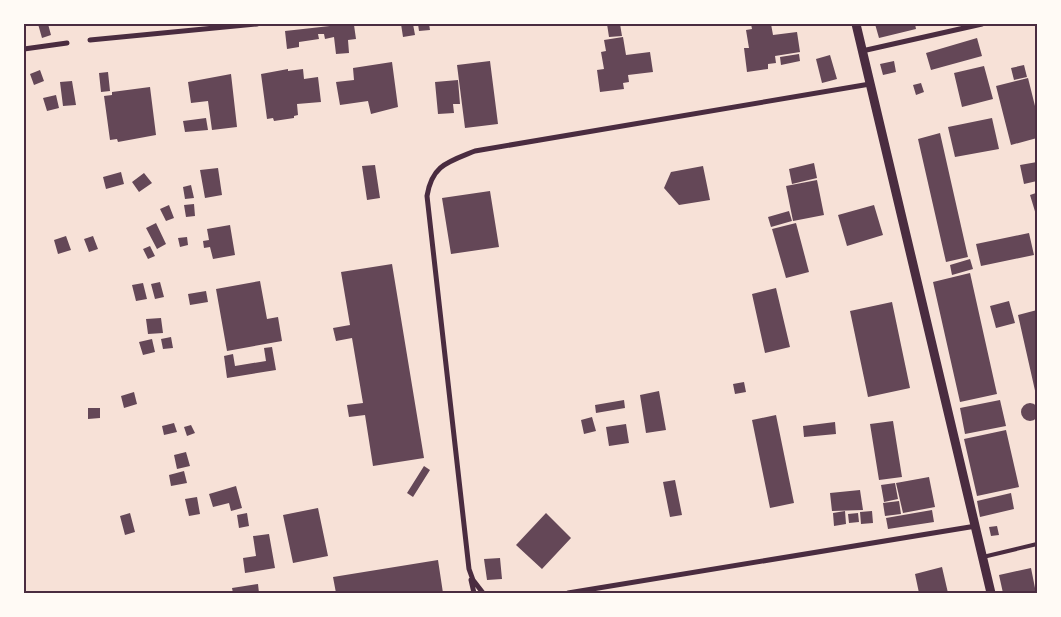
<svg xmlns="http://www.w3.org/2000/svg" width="1061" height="617" viewBox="0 0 1061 617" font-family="Raleway,sans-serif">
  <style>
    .building { fill: #644757 }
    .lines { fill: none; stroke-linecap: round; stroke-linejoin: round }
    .service { stroke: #4a2c40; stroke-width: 4 }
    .minor { stroke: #4a2c40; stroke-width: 5 }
    .tertiary { stroke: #4a2c40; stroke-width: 9 }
    .neatline { fill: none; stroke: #4a2c40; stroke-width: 2 }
  </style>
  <rect width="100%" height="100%" fill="#f7e1d7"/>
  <path class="building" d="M38,24H48L51,35L42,38Z
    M348,24L354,25L356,39L348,40L349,53L336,54L334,37L325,39L324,34H318L319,39L299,42V47L287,49L285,31Z
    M401,24H413L415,35L403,37Z
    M418,24H429L430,30L419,31Z
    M607,24H620L622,36L609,37Z
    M751,24H771L773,35L797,32L800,52L775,56L776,63L768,64V69L747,72L744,48H749L746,30L752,29Z
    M875,24H915L916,29L879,38Z
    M623,37L626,55L650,52L653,72L628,75L629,82L623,83L624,89L600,92L597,70L604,69L601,52L606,51L604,40Z
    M977,38L982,56L931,70L926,53Z
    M799,54L800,61L781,65L780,57Z
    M830,55L837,79L822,83L816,59Z
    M490,61L498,124L465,128L457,65Z
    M894,61L896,72L883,75L880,64Z
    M392,62L398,107L371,114L368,101L340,105L336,82L354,80L353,68Z
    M1024,65L1027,77L1014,80L1011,68Z
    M984,66L993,99L962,107L954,73Z
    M288,69V71L303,69L304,79L318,77L321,102L297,104L298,115L294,116V118L274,121L273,118L267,119L261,74Z
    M40,70L44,81L34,85L30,74Z
    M108,72L110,91L101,92L99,73Z
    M231,74L237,127L212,130L208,101L191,103L188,82Z
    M1028,78L1037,114V138L1011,145L996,86Z
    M458,80L460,104H453L454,113L438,114L435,82Z
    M72,81L76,105L63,106L60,82Z
    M921,83L924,92L916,95L913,85Z
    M150,87L156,135L118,142L117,139L110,140L104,96L112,95V92Z
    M56,95L59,108L47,111L43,98Z
    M206,118L208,130L185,132L183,121Z
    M992,118L999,149L955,157L948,127Z
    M940,133L968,257L946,262L918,139Z
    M1037,162V181L1024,184L1020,165Z
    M814,163L817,178L792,184L789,169Z
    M375,165L380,198L367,200L362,166Z
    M703,166L710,200L679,205L664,188L671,172Z
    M218,168L222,195L205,198L200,170Z
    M121,172L124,184L106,189L103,177Z
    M144,173L152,183L139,192L132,182Z
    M817,180L824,215L793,221L786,186Z
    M191,185L194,198L185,199L183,187Z
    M1035,186H1037V218L1030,195L1036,193Z
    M490,191L499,247L451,254L442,198Z
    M194,204L195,216L186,217L184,205Z
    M169,205L174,218L166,221L160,209Z
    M874,205L883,235L847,246L838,215Z
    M789,211L792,221L771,227L768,217Z
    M156,223L166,244L157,249L146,228Z
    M796,223L809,272L786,278L772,229Z
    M230,225L235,255L213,259L210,247L204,248L203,241L209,240L207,229Z
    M1029,233L1034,255L981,266L976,244Z
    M66,236L71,250L58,254L54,240Z
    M93,236L98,249L89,252L84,239Z
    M187,237L188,245L180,247L178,238Z
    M150,246L155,256L148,259L143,249Z
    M970,259L973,269L952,275L950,265Z
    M392,264L424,458L373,466L365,415L349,417L347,405L363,403L352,338L336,341L333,328L350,325L341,272Z
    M970,273L997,394L960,402L933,282Z
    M260,281L267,319L278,317L282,341L227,351L216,289Z
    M160,282L164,297L155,299L151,284Z
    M143,283L147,299L136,301L132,285Z
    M776,288L790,347L765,353L752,294Z
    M206,291L208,302L190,305L188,294Z
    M1009,301L1015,323L996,328L990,306Z
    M892,302L910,388L868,397L850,311Z
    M1037,310V395H1036L1018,315Z
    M161,318L163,333L148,334L146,319Z
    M171,337L173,348L163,349L161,339Z
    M152,339L155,352L143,355L139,342Z
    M272,347L276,370L227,378L224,356L233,354L235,366L266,361L264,348Z
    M744,382L746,392L735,394L733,384Z
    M659,391L666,430L646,433L640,395Z
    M134,392L137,404L124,408L121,396Z
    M624,400L625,408L596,413L595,405Z
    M1000,400L1006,426L965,434L960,408Z
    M1021 412a9 9 0 1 1 18 0a9 9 0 1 1-18 0Z
    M88,408H100V418L88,419Z
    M776,415L794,503L770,508L752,420Z
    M592,417L596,431L584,434L581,420Z
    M893,421L902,477L879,480L870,424Z
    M835,422L836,434L804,437L803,426Z
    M174,423L177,432L164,435L162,426Z
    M626,424L629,443L609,446L606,427Z
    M191,425L195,433L187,436L184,427Z
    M1006,430L1019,487L977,496L964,439Z
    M186,452L190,466L177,469L174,455Z
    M424,466L430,470L413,497L407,493Z
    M184,471L187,483L171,486L169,475Z
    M929,477L935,507L903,513L896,483Z
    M675,480L682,515L670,517L663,482Z
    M895,483L898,499L884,502L881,485Z
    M236,486L242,508L231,511L229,503L213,507L209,494Z
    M860,490L863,510L832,511L830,493Z
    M1011,493L1014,509L980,517L977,501Z
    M197,497L200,514L189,516L185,499Z
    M899,501L901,514L885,516L883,503Z
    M318,508L328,556L293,563L283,515Z
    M932,510L934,522L888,529L886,518Z
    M845,511L846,524L834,526L833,513Z
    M872,511L873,523L861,524L860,512Z
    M130,513L135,532L125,535L120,516Z
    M247,513L249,526L239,528L237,515Z
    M546,513L571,538L542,569L516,545Z
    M858,513L859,522L849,523L848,514Z
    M997,526L999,535L991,536L989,527Z
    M269,534L275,568L245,573L243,558L256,556L253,536Z
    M500,558L502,579L487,580L484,559Z
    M438,560L443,593H336L333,577Z
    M942,567L948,593H919L915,574Z
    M1031,568L1036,593H1003L999,575Z
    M258,584L259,593H233L232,588Z"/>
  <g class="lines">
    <path class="service" d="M983,557L1037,544"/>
    <path class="minor" d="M90,40L257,24
      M24,49L67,43
      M862,51L982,24
      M471,580L474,593
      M483,593L473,580L469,569L427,196C432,165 448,162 475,151L870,84
      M568,593L976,526"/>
    <path class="tertiary" d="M856,24L991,593"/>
  </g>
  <rect width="1061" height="617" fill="none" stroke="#fffaf5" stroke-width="50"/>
  <rect x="25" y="25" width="1011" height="567" class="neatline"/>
</svg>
